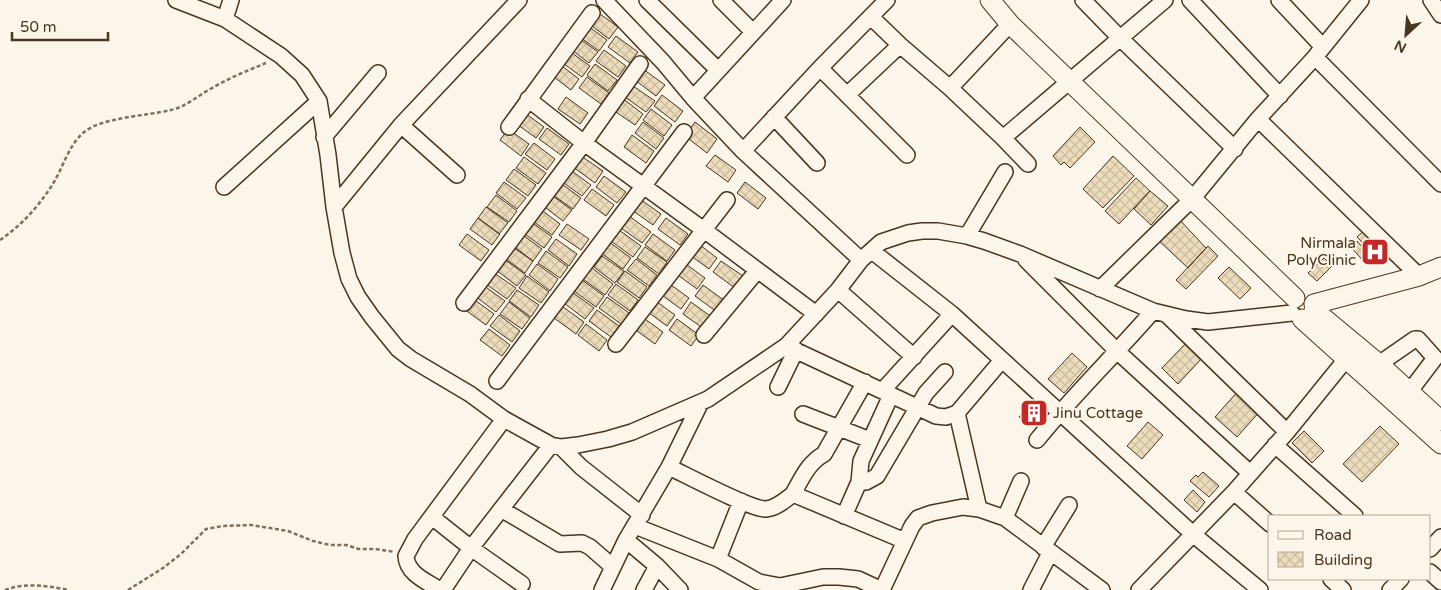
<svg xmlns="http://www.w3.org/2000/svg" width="1441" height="590" viewBox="0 0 1441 590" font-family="'Varela Round',sans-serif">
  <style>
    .building { fill: url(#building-cross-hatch); stroke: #4a3520 }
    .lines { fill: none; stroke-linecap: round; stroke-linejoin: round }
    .minor-casing { stroke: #4a3520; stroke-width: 18 }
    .major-casing { stroke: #4a3520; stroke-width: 21 }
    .path { stroke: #7f6f5c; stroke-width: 2.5; stroke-dasharray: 4 2.5; stroke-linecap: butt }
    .minor { stroke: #fbf6e9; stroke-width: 15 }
    .major { stroke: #fbf6e9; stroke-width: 19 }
    .labels { text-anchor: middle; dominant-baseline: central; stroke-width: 4; stroke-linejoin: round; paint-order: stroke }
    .poi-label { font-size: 15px; fill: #4a3520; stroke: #fbf6e9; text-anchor: end }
  </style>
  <defs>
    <pattern id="building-cross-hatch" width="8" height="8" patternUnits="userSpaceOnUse" patternTransform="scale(1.25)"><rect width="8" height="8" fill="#ecdcbc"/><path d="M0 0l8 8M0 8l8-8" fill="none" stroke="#ccbda1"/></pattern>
  </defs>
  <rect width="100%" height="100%" fill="#fbf6e9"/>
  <path class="building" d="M596,11L618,27L609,39L588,23Z
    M585,24L607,40L599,51L577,35Z
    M576,36L598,52L589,63L568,47Z
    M616,36L638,52L630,63L608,47Z
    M568,50L590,66L582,77L560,61Z
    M604,50L626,66L618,77L596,61Z
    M558,63L579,79L571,90L550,74Z
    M595,64L617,80L608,91L587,75Z
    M643,69L665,85L656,96L635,80Z
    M587,77L609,93L601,104L579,88Z
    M633,86L655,101L646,112L625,97Z
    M662,95L683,111L675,122L654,106Z
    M566,97L588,113L580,124L558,109Z
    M622,98L643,114L635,125L613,110Z
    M651,109L672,125L664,136L643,120Z
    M522,111L544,127L536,138L514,122Z
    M643,122L664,138L656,149L635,133Z
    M695,122L717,139L707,153L685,136Z
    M1080,127L1095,142L1070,168L1064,162L1061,165L1053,156Z
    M547,128L569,144L561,155L539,139Z
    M508,129L529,144L521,156L500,140Z
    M632,135L654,151L646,163L624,147Z
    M534,143L555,159L547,170L525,154Z
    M715,155L736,170L728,182L706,166Z
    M581,156L603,171L595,183L573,167Z
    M1113,156L1134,176L1103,208L1083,189Z
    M524,157L546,173L538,184L516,168Z
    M514,169L536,185L528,196L506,180Z
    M569,169L591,185L582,196L561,181Z
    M604,176L626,192L617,203L596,187Z
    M1136,178L1150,191L1119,224L1105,211Z
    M504,182L526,198L517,209L496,193Z
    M559,182L581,198L573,209L551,194Z
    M745,182L766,198L758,209L737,193Z
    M592,189L614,205L606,216L584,200Z
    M1150,191L1168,206L1151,225L1134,209Z
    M550,194L572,210L563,221L542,205Z
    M496,195L517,211L509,222L487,207Z
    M640,199L661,214L653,225L632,210Z
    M486,207L508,223L499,234L478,218Z
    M539,208L560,224L552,235L530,219Z
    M629,216L651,232L642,243L621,228Z
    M1177,217L1206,248L1188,268L1156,238Z
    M478,218L500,234L492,245L470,229Z
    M666,218L688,234L680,245L658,229Z
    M530,221L552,237L544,248L522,232Z
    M567,224L589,239L581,250L559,235Z
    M1368,227L1388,248L1377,258L1357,237Z
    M619,230L641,246L633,257L611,241Z
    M520,233L542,249L533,261L512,245Z
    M467,234L489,250L481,261L459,245Z
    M653,234L675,250L667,261L645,245Z
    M556,239L577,254L569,266L548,250Z
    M1357,241L1372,258L1366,264L1351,247Z
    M609,242L631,258L623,269L601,253Z
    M696,242L717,258L709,269L687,253Z
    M511,246L533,261L525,273L503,257Z
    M1208,246L1218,256L1186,289L1176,280Z
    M645,247L667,262L659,274L637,258Z
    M546,251L568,267L560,278L538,263Z
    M602,256L624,271L615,283L594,267Z
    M1324,258L1332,266L1317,281L1308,273Z
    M504,259L526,275L517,286L496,270Z
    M636,259L657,275L649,286L627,270Z
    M721,261L743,276L735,288L713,272Z
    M683,262L705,278L697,289L675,273Z
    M537,264L558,279L550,291L529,275Z
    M1229,267L1251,288L1240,299L1218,278Z
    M592,268L613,284L605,295L583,279Z
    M625,271L647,287L639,298L617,282Z
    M494,273L516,288L507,299L486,284Z
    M527,276L549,292L541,303L519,288Z
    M582,280L604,296L596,307L574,291Z
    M667,282L689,298L681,309L659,293Z
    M616,284L638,300L630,311L608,295Z
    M483,285L505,301L496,312L475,296Z
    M703,285L725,301L717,312L695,296Z
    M517,290L539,305L531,317L509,301Z
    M572,292L594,308L585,319L564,303Z
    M607,297L629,313L621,324L599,308Z
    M472,298L494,314L486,325L464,309Z
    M653,299L675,315L667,326L645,310Z
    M509,302L530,318L522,329L500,314Z
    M691,302L713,318L704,329L683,314Z
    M563,307L584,322L576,334L554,318Z
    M597,310L619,326L611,337L589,321Z
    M499,315L520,331L512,342L490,326Z
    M642,317L663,332L655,344L633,328Z
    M677,319L699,335L691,346L669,330Z
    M586,324L607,340L599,351L578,335Z
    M489,329L510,345L502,356L480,340Z
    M1188,341L1204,356L1178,384L1162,368Z
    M1072,353L1087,367L1064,393L1048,379Z
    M1239,390L1262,409L1237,437L1215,417Z
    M1038,396L1050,408L1033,425L1019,417Z
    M1148,422L1163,435L1142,459L1127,446Z
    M1380,426L1399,444L1362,482L1343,464Z
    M1304,431L1324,451L1312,463L1292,443Z
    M1203,472L1219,486L1209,497L1190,481L1196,475L1198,477Z
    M1193,490L1205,502L1197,512L1184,500Z"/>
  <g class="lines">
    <defs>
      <path id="minor" d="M176,0L225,19L281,56L302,75L319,101L328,155L334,207L342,253L349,279L358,297L372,317L398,349L411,359L470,394L504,419L551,445L561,447L578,445L608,439L632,432L708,399L786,346L838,290L861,260L881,242L908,233L922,231H938L967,236L984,241L1020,254L1153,311L1186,319L1208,322L1292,313
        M604,0L663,62L693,98L743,151L861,260
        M647,0L718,70
        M721,0L753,32
        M1083,0L1120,38L1235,149
        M1190,0L1280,96
        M1279,0L1323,47
        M1431,0L1441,15
        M871,17L900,45L950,88L1010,24
        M225,19L231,0
        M1315,57L1441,184
        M820,68L907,155
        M950,88L1003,138L1028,164
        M847,95L900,45
        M693,98L783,0
        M528,99L584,143L704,230L816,314
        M774,117L817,163
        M1258,119L1419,276
        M401,125L457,175
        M509,127L592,13
        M324,137L378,73
        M1003,138L1165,0
        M743,151L820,68L887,0
        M224,187L319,101
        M334,207L401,125L519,0
        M967,236L1005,172
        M872,251L952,314L1194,535L1260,590
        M1026,260L1118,352L1250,473
        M1100,289L1193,198L1258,119L1315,57L1361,0
        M838,290L914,357
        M464,303L584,143L640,64
        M1168,316L1287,432
        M704,335L757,271
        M616,344L727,200
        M786,346L936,416L946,417L957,413L1002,360
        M1379,364L1415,339H1418L1435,358L1410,391
        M497,381L684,132
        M778,387L796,350
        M883,390L952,314
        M957,413L979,509
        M803,414L870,440
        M1037,440C1073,395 1115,355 1153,311
        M1275,445L1355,516
        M561,447L581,467L642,515
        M669,467C686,475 752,510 766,509C777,508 785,500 793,494L905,541
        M859,482H866L877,476L926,393L945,372
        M1234,492L1270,524
        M793,494C802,478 808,463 824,454L865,382
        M501,509L560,544L582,543L590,547L613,567
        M844,516L859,482L861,461L891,395
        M432,517L471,548L522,584
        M1005,518L1021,481
        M635,526L718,559L759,582L780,586L823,577H839L858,579L882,590
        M626,540L657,566L680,590
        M1043,547L1069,505
        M1430,549L1441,537
        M718,559L741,501
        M1430,572L1441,582
        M1331,579L1343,590
        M440,590C426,581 407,574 406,556L415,539L504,419
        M443,590L471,548L551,445
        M602,590L626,540L669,467L701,402
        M644,590L657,566
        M882,590L912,526L918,518L932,513L963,507L979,509L1005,518L1102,590
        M1031,590L1050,553
        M1139,590L1234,492L1287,432L1347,358
        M1390,590L1401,579"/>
      <path id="major" d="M990,0L1010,24L1295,298
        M1314,304L1419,276L1441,267
        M1314,310L1379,364L1441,421
        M1302,319L1441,444"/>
    </defs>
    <use href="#minor" class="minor-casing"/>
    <use href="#major" class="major-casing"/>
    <path class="path" d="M0,240C22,225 40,205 54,182C63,167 69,145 83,133C101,117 147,116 171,110C186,107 200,94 214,87C231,77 249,70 266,63
      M5,590C25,582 48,586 69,590
      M128,590L163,568L181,554L206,529L223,526L251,525L288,531L313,541L330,545H346L359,549H375L395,552"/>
    <use href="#minor" class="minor"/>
    <use href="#major" class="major"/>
  </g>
  <defs>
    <symbol id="hospital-square" viewBox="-11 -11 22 22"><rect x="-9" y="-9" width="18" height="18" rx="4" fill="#c62828" stroke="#fbf6e9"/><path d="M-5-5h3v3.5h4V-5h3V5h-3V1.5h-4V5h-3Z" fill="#fff"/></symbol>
    <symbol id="building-square" viewBox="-11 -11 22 22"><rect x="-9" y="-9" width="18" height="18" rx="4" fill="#c62828" stroke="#fbf6e9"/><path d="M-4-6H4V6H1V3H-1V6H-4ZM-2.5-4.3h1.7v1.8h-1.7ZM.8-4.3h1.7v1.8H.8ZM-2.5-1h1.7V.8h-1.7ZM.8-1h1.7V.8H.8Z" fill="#fff"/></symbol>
  </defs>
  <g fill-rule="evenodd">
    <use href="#hospital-square" x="1359" y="236" width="32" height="32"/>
    <use href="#building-square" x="1018" y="397" width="32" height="32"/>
  </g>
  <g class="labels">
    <g class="poi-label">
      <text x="1356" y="243">Nirmala<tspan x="1356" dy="17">PolyClinic</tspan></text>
      <text x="1053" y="413" text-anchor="start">Jinu Cottage</text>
    </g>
  </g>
  <rect x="1268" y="515" width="162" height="65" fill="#fbf6e9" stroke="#b4a999"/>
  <rect x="1278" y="531" width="25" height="8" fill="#fbf6e9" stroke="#b4a999"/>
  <text x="1314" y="540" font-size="15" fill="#4a3520">Road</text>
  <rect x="1278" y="552" width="25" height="15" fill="url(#building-cross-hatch)" stroke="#b4a999"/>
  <text x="1314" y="565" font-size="15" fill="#4a3520">Building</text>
  <g transform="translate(1406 35) rotate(206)" stroke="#fbf6e9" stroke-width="4" paint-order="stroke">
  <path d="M0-4L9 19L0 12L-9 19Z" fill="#4a3520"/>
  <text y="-8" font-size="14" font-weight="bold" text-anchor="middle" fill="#4a3520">N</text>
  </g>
  <path d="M12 32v8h96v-8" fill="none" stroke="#4a3520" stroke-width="2.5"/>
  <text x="20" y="32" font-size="15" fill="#4a3520" stroke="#fbf6e9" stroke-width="4" paint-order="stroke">50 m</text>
</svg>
